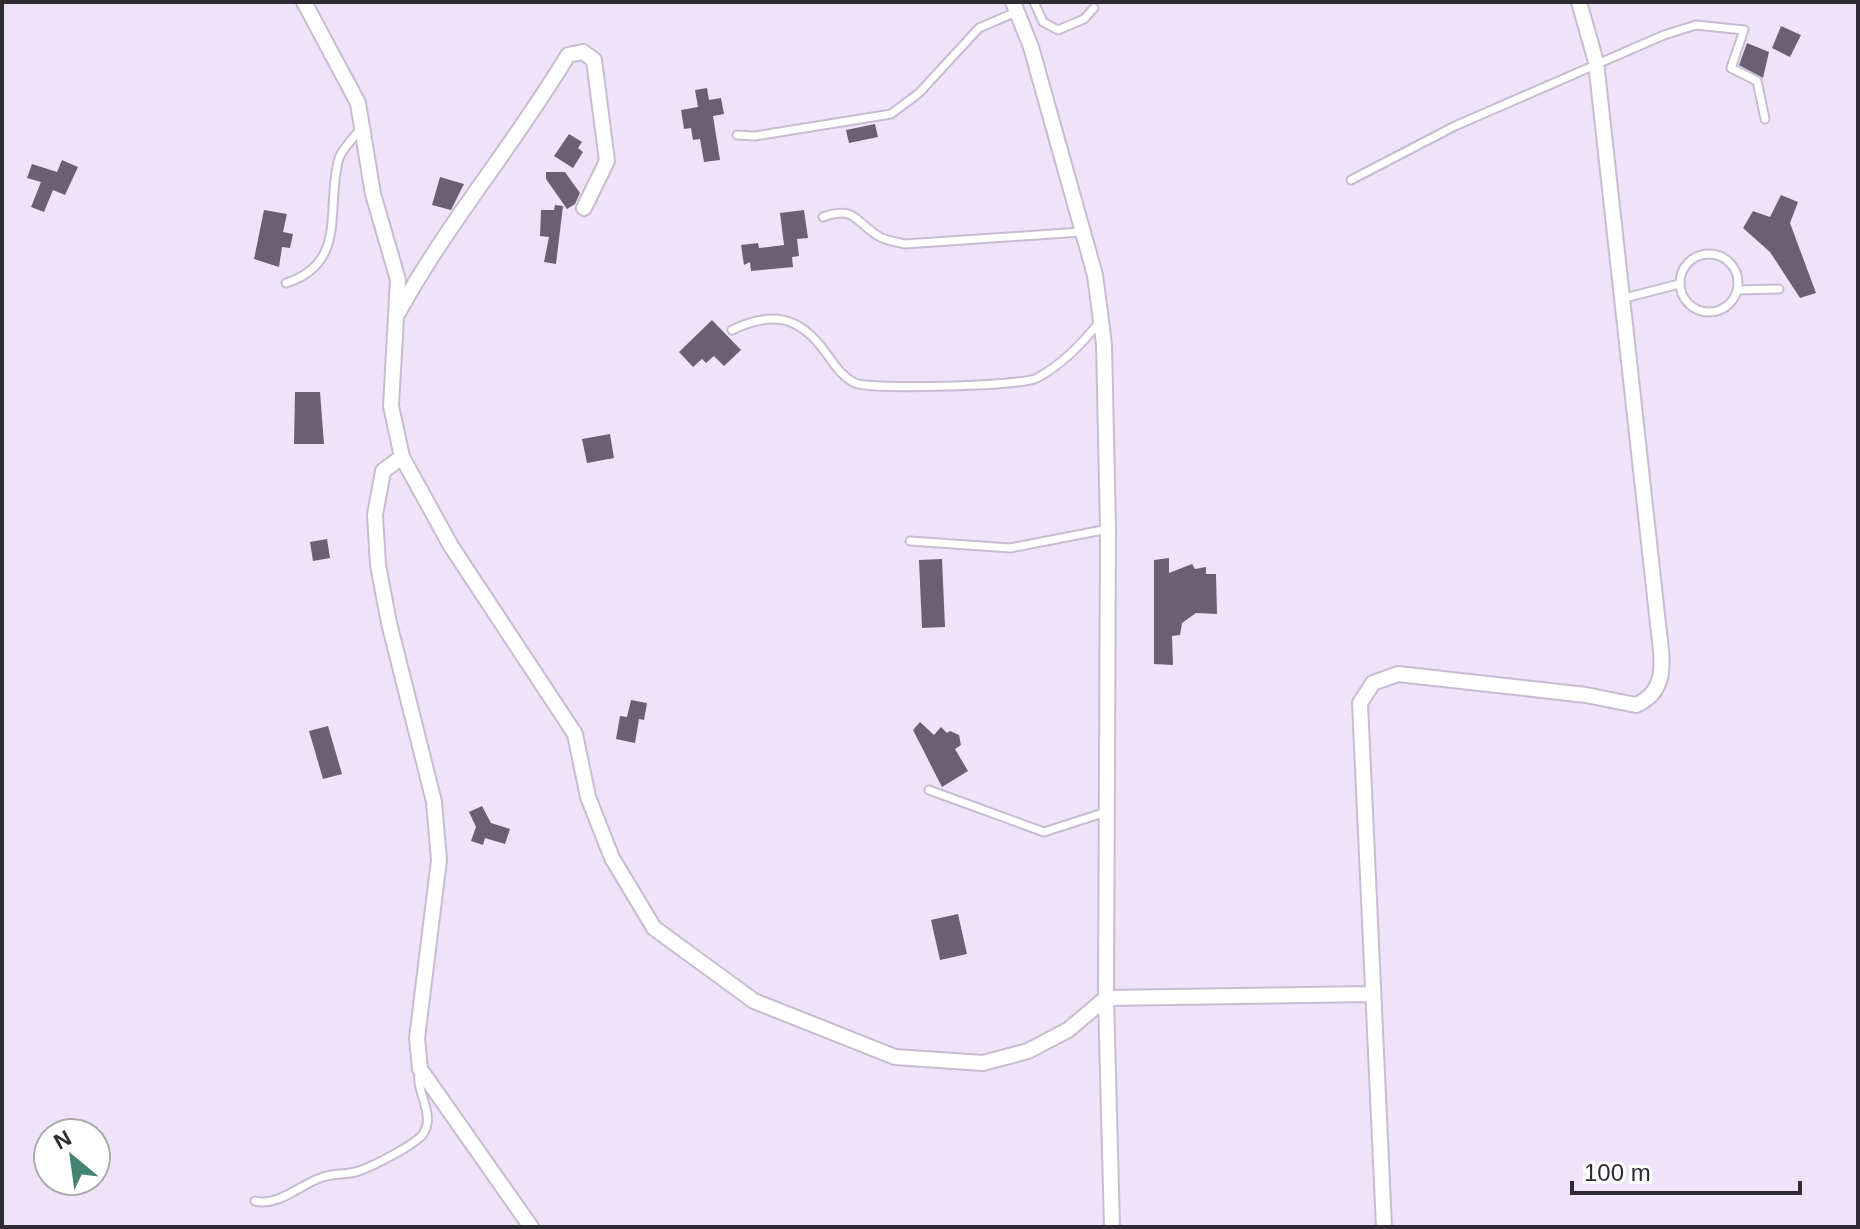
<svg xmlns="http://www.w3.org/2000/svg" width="1860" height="1229" viewBox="0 0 1860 1229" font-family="Helvetica,sans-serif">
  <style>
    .building { fill: #6a6072 }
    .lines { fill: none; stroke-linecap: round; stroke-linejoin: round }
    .lane-casing { stroke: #c8bcd1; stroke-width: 11 }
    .street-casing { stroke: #c8bcd1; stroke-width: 18 }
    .lane { stroke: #fff; stroke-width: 7 }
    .street { stroke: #fff; stroke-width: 14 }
  </style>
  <rect width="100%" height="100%" fill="#efe3f9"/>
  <path class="building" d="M1781,26L1801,35L1790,57L1772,48Z
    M1747,43L1769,52L1763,78L1739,65Z
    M707,88L709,100L721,98L724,114L713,116L720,160L704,162L700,139L693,140L691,128L684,129L681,110L698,107L695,90Z
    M875,124L878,137L849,143L846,130Z
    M569,134L582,142L578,148L583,152L573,168L554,156Z
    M62,160L78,167L65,195L53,190L44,212L31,207L41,182L27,178L32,164L57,172Z
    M546,172H565L580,193L575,204L567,209L546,179Z
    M440,177L464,184L451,210L432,205Z
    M1781,195L1798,202L1790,223L1816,293L1800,298L1770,252L1743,228L1753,211L1770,217Z
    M555,205L563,206L556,264L544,262L549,237L540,236L541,210H554Z
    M264,210L287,214L283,232L293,234L290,248L282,247L279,267L254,259Z
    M804,210L808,238L797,239L799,256L792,257L793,267L751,271L750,262L744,265L741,245L758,243L759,248L784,245L780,213Z
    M712,320L741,350L724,366L714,356L706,363L702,359L693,367L679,352Z
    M295,392H320L324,444H294Z
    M610,434L614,458L587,463L582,439Z
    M327,539L330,558L313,561L310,542Z
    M1169,558V573L1192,564L1195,569L1206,567V574H1216L1217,614L1196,613L1182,623L1180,635L1172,636L1173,665L1154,664V560Z
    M942,559L945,627L922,628L919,560Z
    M631,700L647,703L644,720L639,719L635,743L616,739L620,716L627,717Z
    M920,722L934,735L941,727L947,733L950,731L959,735L961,745L955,749L968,771L942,787L913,730Z
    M328,726L342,774L323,779L309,731Z
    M482,806L491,823L510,829L505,844L485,838L483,845L471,841L476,827L469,812Z
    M958,914L967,954L940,960L931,920Z"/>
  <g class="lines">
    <defs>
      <path id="lane" d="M1034,2L1043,22L1058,30L1084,19L1094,8
        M737,135L755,136L891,114L919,93L979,28L1016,12
        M1351,180L1455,126L1664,35L1696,25L1744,30L1731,68L1757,81L1765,119
        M823,217C857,205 855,223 880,237C887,241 897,242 905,244L1081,232
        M1680 283a29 29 0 1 1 58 0a29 29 0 1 1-58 0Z
        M286,283C349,263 325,207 339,158C343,148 355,136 362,127
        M1737,290L1779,289
        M1621,299L1679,284
        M732,330C772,311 799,315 826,353C835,365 841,376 855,383C871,390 1022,386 1037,378C1063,364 1083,343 1100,321
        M910,541L1010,548L1108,529
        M929,790L1044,832L1106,812
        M255,1201C279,1207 300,1184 323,1177C334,1173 348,1175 359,1171C373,1166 415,1145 423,1134C437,1114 413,1090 420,1069"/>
      <path id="street" d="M304,2L358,103L373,194L398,280L391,406L402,457L451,546L575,734L588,797L612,858L654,928L754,1001L895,1057L983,1063L1028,1051L1068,1030L1106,998L1371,994
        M1013,2L1031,47L1095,275L1104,344L1108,529L1106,998L1112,1227
        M398,313C448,222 515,144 568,55L583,52L594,60L607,161L584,208
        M402,457L383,471L375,515L378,565L389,623L434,802L439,860L417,1038L420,1069L531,1227
        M1384,1227L1360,703L1373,683L1398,674L1586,695L1636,705C1671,690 1661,655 1658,624L1596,62L1579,2"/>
    </defs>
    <use href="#lane" class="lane-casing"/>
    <use href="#street" class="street-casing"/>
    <use href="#lane" class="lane"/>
    <use href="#street" class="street"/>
  </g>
  <rect width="1860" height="1229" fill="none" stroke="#2f2b33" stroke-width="8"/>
  <g transform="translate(72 1157) rotate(331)"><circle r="38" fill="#ffffff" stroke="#acaaad" stroke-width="2"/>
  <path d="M0-6L14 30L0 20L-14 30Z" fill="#438473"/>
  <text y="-12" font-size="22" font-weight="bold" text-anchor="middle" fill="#2f2b33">N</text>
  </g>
  <path d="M1572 1181v12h228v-12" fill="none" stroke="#2f2b33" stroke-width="4"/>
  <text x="1584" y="1181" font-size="24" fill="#2f2b33" stroke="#ffffff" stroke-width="6" paint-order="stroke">100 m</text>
</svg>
